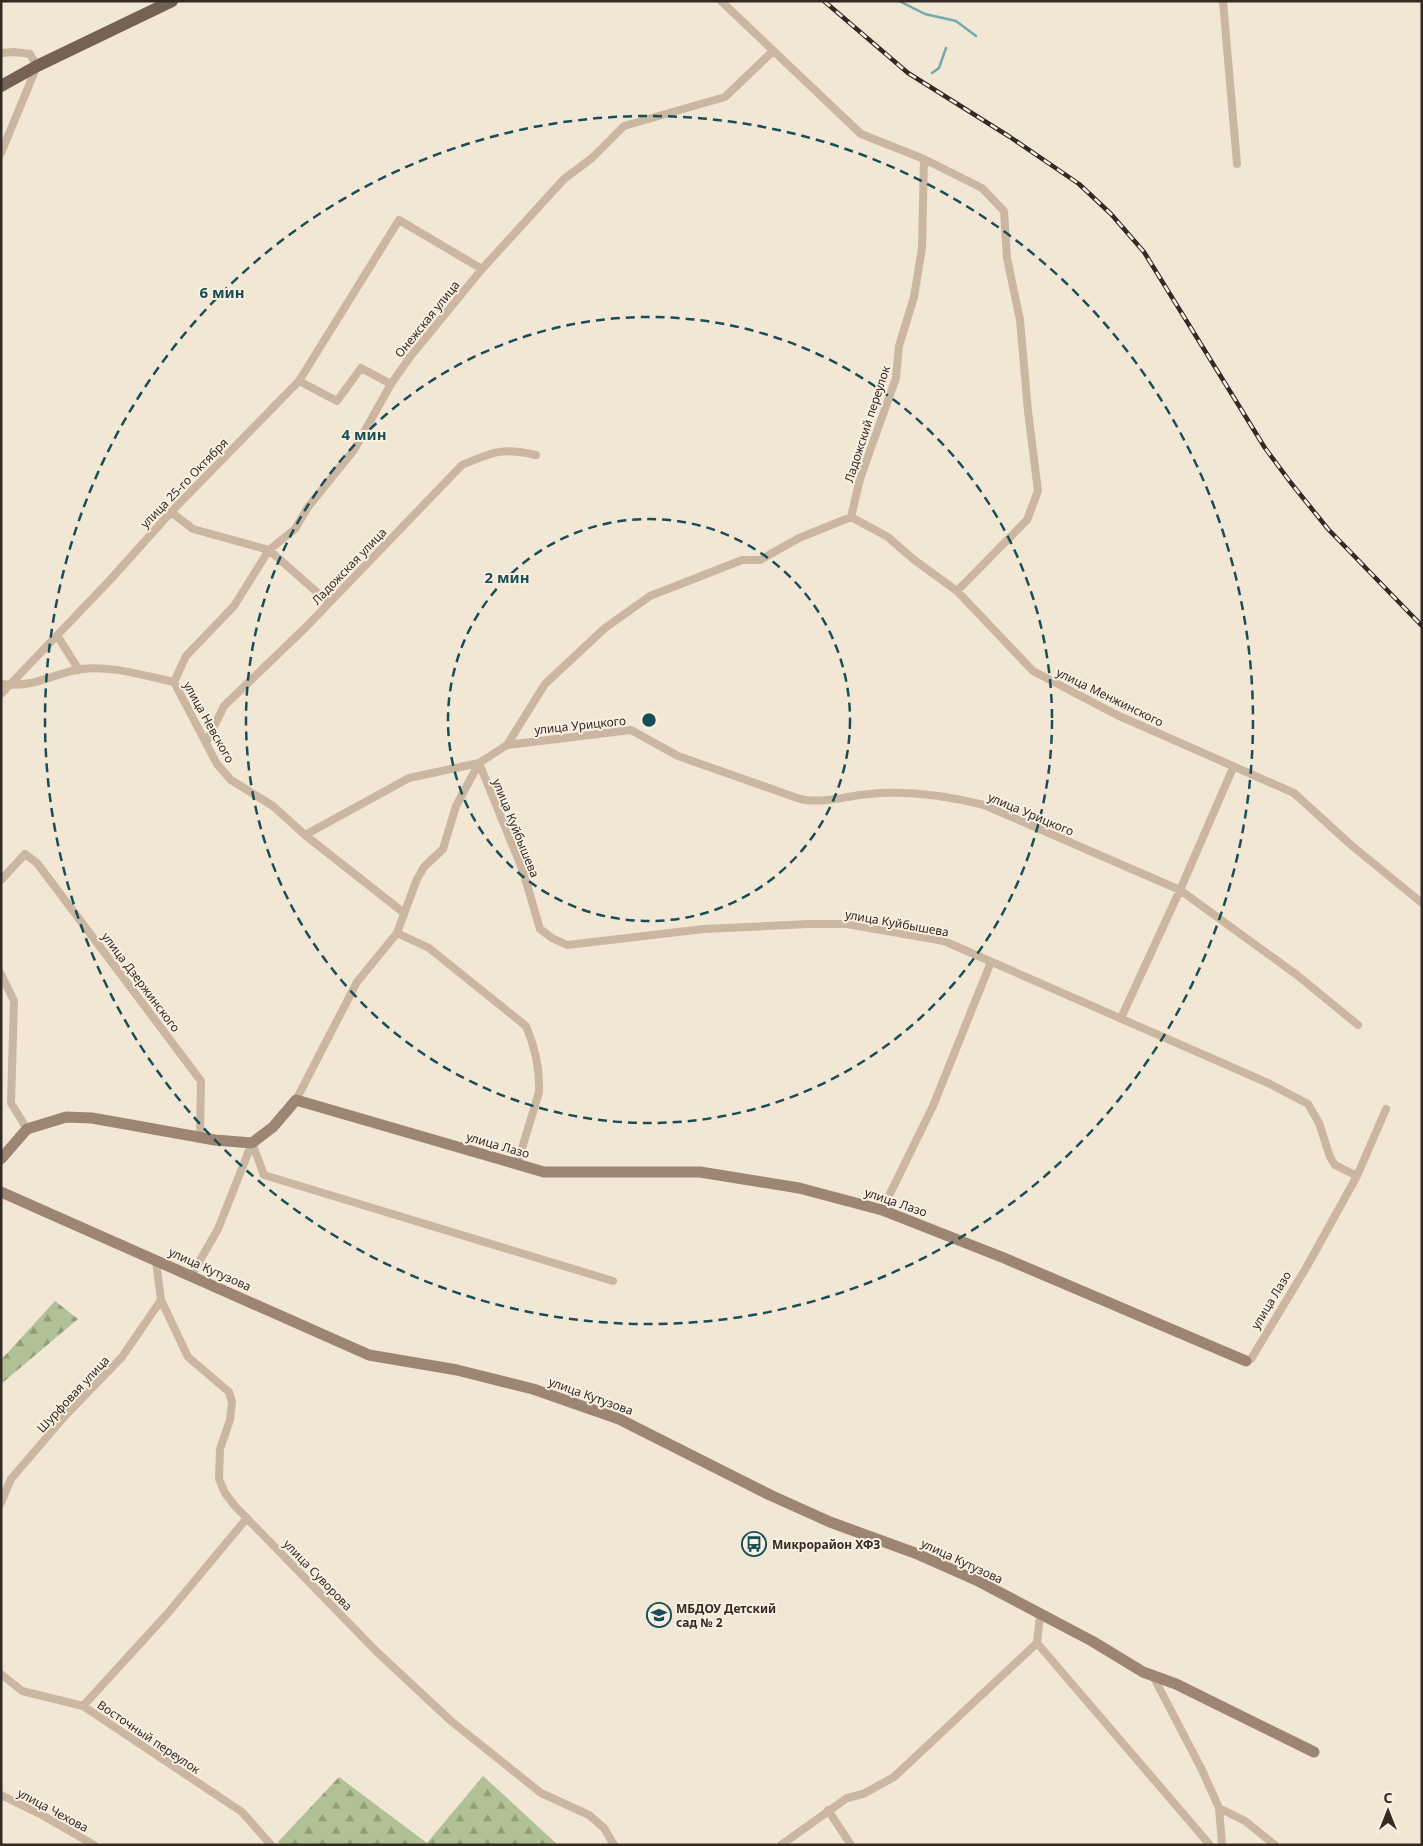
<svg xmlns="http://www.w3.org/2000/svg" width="1423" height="1846" viewBox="0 0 1423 1846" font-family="'Noto Sans',sans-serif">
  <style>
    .forest { fill: url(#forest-firs) }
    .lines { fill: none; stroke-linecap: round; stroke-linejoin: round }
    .stream { stroke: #73a9b0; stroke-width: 2.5 }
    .street { stroke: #cab6a1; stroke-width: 8 }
    .secondary { stroke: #9d8573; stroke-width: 11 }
    .primary { stroke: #766254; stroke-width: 12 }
    .rail-casing { stroke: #332a24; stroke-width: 4.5 }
    .rail { stroke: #f9f0e1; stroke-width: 2.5; stroke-dasharray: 8; stroke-linecap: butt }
    .ring { fill: none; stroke: #184e56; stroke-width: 2.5; stroke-dasharray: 9 6 }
    .labels { text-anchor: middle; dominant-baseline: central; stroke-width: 4; stroke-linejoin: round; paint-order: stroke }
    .street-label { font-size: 12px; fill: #332a24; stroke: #f9f0e1 }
    .poi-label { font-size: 12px; font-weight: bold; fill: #332a24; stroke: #f9f0e1; text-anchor: start }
    .centre { fill: #184e56; stroke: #f9f0e1; stroke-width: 2.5 }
    .ring-label { font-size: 15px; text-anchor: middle; font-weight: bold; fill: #184e56; stroke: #f9f0e1; stroke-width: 4; stroke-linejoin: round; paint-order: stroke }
  </style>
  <defs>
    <pattern id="forest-firs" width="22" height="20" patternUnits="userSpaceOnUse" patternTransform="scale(1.25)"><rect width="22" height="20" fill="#afc195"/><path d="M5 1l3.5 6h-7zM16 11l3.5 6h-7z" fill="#8f9d79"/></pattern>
  </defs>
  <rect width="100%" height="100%" fill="#f2e6d5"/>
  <path class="forest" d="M55,1301L78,1319L1,1384V1360Z
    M483,1776L558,1845H281L278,1842L339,1777L427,1843Z"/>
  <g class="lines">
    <path class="stream" d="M899,1L925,14L956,21L976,36
      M932,73L939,68L946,48"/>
    <path class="street" d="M721,1L861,134L924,159L982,188L1004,211L1007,258L1020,320L1028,411L1038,491L1027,520L957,591
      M1223,1L1237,164
      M1,53L14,52L30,54L37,66L1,153
      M299,381L337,401L361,368L391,384
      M171,512L193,529L269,550L328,602
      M851,517L860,479L896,378L899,346L914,297L922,248L924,159
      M58,637L79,670
      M174,682L186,656L234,606L269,550L295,529L308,507L354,450L391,384L410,357L482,269L564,179L592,158L624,126L725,97L772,52
      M1,684C36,688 51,674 81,669C112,665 144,676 174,682L217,764L231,780L273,806L305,835L404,913
      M1,694L110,580L171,512L299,381L399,220L482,269
      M206,743L224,706L307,626L462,465C493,452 502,447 536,455
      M507,745L631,730L678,756L800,799C823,804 846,796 869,794C907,790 947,796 984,805L1180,890L1297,975L1358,1025
      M479,763L523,871L540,929L552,938L567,945L704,929L809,924H847L944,941L1268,1083L1308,1104L1319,1123L1330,1157L1335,1165L1357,1176
      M305,835L409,778L479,763L507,745L545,684L605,628L650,596L742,560H760L799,538L851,517L888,537L913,559L957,591L1033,671L1117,715L1294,793L1351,845L1422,903
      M1,880L25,854L37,863L201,1081L200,1137
      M397,933L429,948L526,1026C535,1047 540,1069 539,1092L517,1165
      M1,974L14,1001L11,1103L27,1129
      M1121,1018L1180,890L1233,768
      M296,1100L357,982L397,933L417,879L424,867L443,849L456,806L479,763
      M252,1143L264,1175L613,1281
      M882,1210L933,1106L991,962
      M156,1261L161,1300L188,1357L229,1392L232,1402L230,1420L220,1449L219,1479L225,1493L234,1505L376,1651L451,1721L541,1793L589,1815L604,1828L614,1845
      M191,1276L218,1229L252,1143
      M1246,1361L1251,1359L1306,1268L1357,1176L1386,1109
      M1,1503L11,1479L65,1416L122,1357L161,1300
      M1040,1616L1037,1643L1210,1845
      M1,1674L22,1691L83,1706L242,1812L271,1845
      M1153,1676L1202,1770L1219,1808L1245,1821L1275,1845
      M83,1706L168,1613L247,1518
      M1,1795L42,1815L94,1845
      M1219,1808L1222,1845
      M828,1810L851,1845
      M781,1845L847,1798L863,1794L894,1777L1037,1643"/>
    <path class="secondary" d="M1,1159L27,1129L66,1117L92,1118L215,1140L252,1143L273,1127L296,1100L544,1172H700L799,1188L882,1210L1004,1258L1246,1361
      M1,1192L369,1355L457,1370L533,1389L619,1419L770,1495L830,1522L915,1553L976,1580L1092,1641L1143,1672L1176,1684L1314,1752"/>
    <path class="primary" d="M1,86L37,66L172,1"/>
    <defs>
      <path id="rail" d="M824,1L908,73L1010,137L1079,184L1111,214L1144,252L1265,448L1291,483L1328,529L1422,626"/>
    </defs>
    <use href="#rail" class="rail-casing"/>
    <use href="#rail" class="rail"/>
  </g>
  <g class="ring">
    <circle cx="649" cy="720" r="201"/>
    <circle cx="649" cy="720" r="403"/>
    <circle cx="649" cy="720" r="604"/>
  </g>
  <defs>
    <symbol id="bus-ring" viewBox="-11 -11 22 22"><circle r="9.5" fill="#f9f0e1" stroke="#184e56" stroke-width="1.5"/><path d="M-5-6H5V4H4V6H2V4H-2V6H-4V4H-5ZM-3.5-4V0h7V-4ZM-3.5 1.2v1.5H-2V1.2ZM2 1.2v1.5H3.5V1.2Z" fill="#184e56"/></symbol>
    <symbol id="school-ring" viewBox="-11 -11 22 22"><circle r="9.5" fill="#f9f0e1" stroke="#184e56" stroke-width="1.5"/><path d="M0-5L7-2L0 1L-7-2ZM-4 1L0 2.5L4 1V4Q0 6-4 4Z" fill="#184e56"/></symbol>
  </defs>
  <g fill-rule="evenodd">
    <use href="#bus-ring" x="740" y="1530" width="28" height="28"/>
    <use href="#school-ring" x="645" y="1601" width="28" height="28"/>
  </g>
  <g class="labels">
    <g class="street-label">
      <text transform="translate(427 319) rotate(-51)">Онежская улица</text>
      <text transform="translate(867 424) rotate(-72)">Ладожский переулок</text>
      <text transform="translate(184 483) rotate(-46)">улица 25-го Октября</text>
      <text transform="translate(349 566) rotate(-46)">Ладожская улица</text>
      <text transform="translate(1110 697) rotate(26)">улица Менжинского</text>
      <text transform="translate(209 722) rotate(61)">улица Невского</text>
      <text transform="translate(580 725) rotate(-6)">улица Урицкого</text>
      <text transform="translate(1031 814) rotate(23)">улица Урицкого</text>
      <text transform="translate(516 828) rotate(68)">улица Куйбышева</text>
      <text transform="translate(897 923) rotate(10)">улица Куйбышева</text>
      <text transform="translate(141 982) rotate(53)">улица Дзержинского</text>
      <text transform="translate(498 1145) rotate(16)">улица Лазо</text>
      <text transform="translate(896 1202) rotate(19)">улица Лазо</text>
      <text transform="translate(210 1269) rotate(24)">улица Кутузова</text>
      <text transform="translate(1271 1300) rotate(-59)">улица Лазо</text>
      <text transform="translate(73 1394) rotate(-47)">Шурфовая улица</text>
      <text transform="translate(591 1396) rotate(20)">улица Кутузова</text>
      <text transform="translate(962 1561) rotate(25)">улица Кутузова</text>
      <text transform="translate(318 1575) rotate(46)">улица Суворова</text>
      <text transform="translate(149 1737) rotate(34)">Восточный переулок</text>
      <text transform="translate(53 1810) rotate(28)">улица Чехова</text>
    </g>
    <g class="poi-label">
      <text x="772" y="1544">Микрорайон ХФЗ</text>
      <text x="676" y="1608">МБДОУ Детский<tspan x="676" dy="14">сад № 2</tspan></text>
    </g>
  </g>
  <circle cx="649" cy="720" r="8" class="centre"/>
  <g class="ring-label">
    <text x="222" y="298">6 мин</text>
    <text x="364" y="440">4 мин</text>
    <text x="507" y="583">2 мин</text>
  </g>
  <rect width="1423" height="1846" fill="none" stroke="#332a24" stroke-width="5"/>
  <g transform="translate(1388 1811)" stroke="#f9f0e1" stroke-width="4" paint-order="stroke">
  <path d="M0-4L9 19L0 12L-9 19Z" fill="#332a24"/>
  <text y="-8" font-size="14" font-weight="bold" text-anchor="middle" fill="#332a24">С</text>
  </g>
</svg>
